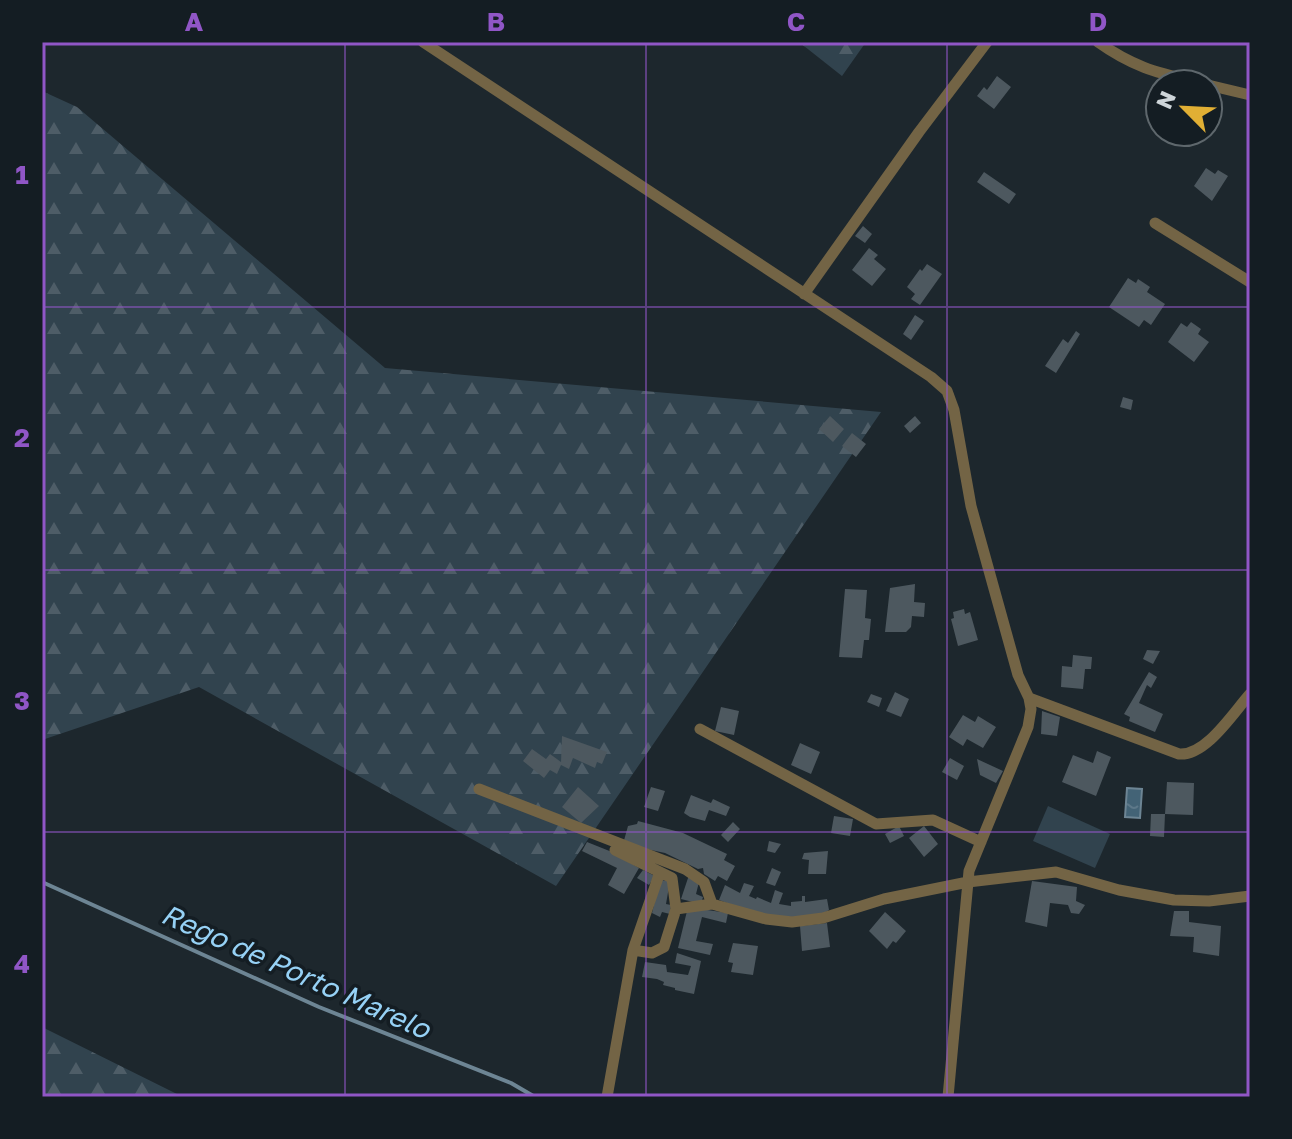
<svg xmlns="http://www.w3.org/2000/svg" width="1292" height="1139" viewBox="0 0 1292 1139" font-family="'Golos Text',sans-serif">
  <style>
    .forest { fill: url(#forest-firs) }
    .garden { fill: #31434e }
    .water { fill: url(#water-ripples); stroke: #6d8594; stroke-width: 2 }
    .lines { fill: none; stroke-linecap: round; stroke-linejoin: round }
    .stream { stroke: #6d8594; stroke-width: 4 }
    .building { fill: #4d585f }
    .minor { stroke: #736445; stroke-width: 11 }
    .grid { fill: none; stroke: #9056c6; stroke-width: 2; stroke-opacity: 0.55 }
    .labels { text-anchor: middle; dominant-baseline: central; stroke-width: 7; stroke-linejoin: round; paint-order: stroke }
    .water-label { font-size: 28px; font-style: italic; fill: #96d1f5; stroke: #141d23 }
    .neatline { fill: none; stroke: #9056c6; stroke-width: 3 }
    .grid-label { font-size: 26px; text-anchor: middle; font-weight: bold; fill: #9056c6 }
  </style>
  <defs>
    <pattern id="forest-firs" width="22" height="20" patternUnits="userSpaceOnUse" patternTransform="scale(2)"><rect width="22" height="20" fill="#31434e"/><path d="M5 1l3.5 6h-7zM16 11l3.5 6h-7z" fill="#4e5d67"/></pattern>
    <pattern id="water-ripples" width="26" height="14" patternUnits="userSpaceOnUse" patternTransform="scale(2)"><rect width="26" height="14" fill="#436376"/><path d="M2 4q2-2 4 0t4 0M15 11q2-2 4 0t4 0" fill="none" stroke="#5d7889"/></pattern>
  </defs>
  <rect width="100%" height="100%" fill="#1d272d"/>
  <path class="forest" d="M799,42H866L842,76Z
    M42,91L77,107L385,368L881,412L556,886L199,687L42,740Z
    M42,1027L183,1097H42Z"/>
  <path class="garden" d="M1048,806L1110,834L1095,868L1033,841Z"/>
  <path class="water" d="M1127,788L1142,789L1140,818L1125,817Z"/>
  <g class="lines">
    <path class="stream" d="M42,882L319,1007L511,1083L535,1097"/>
  </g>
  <path class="building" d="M997,76L1011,87L994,109L977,96L984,87L987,90Z
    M1206,168L1215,174L1218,170L1228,176L1212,201L1194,186Z
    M984,172L1016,194L1009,204L977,182Z
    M863,226L872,234L865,243L855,236Z
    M869,248L878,255L874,259L886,269L872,286L852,270Z
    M927,264L942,274L920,305L911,299L915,294L907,287L920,269L922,271Z
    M1128,278L1136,283L1138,279L1150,287L1147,292L1165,304L1151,325L1144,320L1139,327L1109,307Z
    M915,315L924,321L911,340L903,334Z
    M1191,322L1201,329L1198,334L1209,342L1194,362L1168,342L1181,323L1187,327Z
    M1076,331L1080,334L1056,373L1045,366L1063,339L1068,343Z
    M1123,397L1133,400L1131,410L1120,407Z
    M830,416L844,429L833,442L819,429Z
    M915,416L921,423L910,433L904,426Z
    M852,433L866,444L856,457L842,446Z
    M915,584L914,602L925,603L924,617L912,616L911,627L906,632H885L890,588Z
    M845,589L867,590L865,618L871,619L869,640H864L862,658L839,657Z
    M964,609L965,614L970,612L978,640L958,646L951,619L954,618L953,612Z
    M1147,650L1160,651L1153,664L1143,659Z
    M1073,655L1092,657L1091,669H1085L1083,689L1061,687L1062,666L1072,667Z
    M1149,672L1157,677L1151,688L1147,685L1139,703L1163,714L1155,732L1129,721L1130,717L1124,714Z
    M895,692L909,699L901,717L886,711Z
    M871,694L882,698L879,707L867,702Z
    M721,707L739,711L734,735L715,731Z
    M1042,711L1060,717L1057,736L1041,734Z
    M963,715L975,722L978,716L996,727L983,748L967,739L963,746L949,737Z
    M562,736L607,752L602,764L597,762L595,768L573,758L569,769L561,765L557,774L550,770L544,778L523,761L532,749L546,759L550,754L561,762Z
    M800,743L820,752L811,774L791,765Z
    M1097,751L1111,757L1096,796L1062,782L1073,755L1093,763Z
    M950,758L964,766L957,780L942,772Z
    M977,759L1003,771L996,783L980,775Z
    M1167,782L1194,783L1193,815L1165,814Z
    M578,787L599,806L581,823L562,807Z
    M651,787L665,791L658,811L644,807Z
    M691,795L711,803L713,799L730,807L726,816L709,810L705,821L690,817L684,813Z
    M1151,814H1165L1164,837L1150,836Z
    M834,816L853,819L850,836L831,833Z
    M638,821L683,833L727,854L724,860L735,866L727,881L718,876L715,881L704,874L703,868L698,869L665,853L623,844L628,826L637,824Z
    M733,822L740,829L728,842L721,835Z
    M899,826L904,836L890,843L885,834Z
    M924,826L938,844L924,857L909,838Z
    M769,841L781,844L775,853L767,851Z
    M587,842L612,852L639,868L624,894L608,885L617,868L582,851Z
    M828,851L826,874H808L809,860L802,859L804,853Z
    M772,868L781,872L775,886L766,883Z
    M643,870L655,876L649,885L637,878Z
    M689,875L699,882L696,894L703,897L701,904L681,899Z
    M660,880L670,881L666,904L671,905L670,914L662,912L660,917L652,913Z
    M1032,881L1077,887L1076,901L1085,905L1079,914L1071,913L1068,905L1050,903L1047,927L1025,922Z
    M744,883L754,886L749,896L756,899L757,897L771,903L775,890L783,893L779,904L791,906V902L802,901V896H805V902L827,899L829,910L821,915L793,919L766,918L719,900L725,885L740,893Z
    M694,908L728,913L726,923L702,917L696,941L713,944L710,955L678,948L687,911Z
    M1174,911H1189V922L1221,926L1219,956L1193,952L1194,937L1170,936Z
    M885,912L906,931L896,943L893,941L887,949L869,931Z
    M827,923L830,947L802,951L800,926Z
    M733,943L758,946L753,975L731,972L733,963L728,962Z
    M677,953L701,961L694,994L675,990V988L663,985L664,982L657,979L642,977L645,962L666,965L667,972L688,975L691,966L675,963Z"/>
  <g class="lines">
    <path class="minor" d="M423,42L931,377L947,391L954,410L971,506L1018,675L1029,698L1031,709L1028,727L969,871L948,1097
      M1098,42C1136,69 1160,73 1204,84
      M1208,85L1250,95
      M1155,223L1250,282
      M804,294L919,132L987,42
      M1029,698L1179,754C1206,756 1233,713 1250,694
      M700,729L876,824L933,820L981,842
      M479,789L685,869L704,882L712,904
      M615,850L672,878L676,909
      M633,950L652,953L664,947L676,909L712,904L766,919L792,922L823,918L884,899L968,882L1056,872L1119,890L1174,900L1209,901L1250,896
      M607,1097L633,950L660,872"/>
  </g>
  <path class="grid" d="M345,42V1097M646,42V1097M947,42V1097M42,307H1250M42,570H1250M42,832H1250"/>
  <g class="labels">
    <g class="water-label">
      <text transform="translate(296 971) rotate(24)">Rego de Porto Marelo</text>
    </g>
  </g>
  <rect width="1292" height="1139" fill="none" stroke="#141d23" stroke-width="88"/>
  <g transform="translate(1184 108) rotate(294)"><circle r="38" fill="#141d23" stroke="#5e676c" stroke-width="2"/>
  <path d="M0-6L14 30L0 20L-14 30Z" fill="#e1af34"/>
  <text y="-12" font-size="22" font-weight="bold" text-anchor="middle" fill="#ced5d9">N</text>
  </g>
  <rect x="44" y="44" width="1204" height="1051" class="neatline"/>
  <g class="grid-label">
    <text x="194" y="31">A</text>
    <text x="496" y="31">B</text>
    <text x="796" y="31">C</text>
    <text x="1098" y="31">D</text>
    <text x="22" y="184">1</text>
    <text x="22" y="447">2</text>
    <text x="22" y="710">3</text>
    <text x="22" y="973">4</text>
  </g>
</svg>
